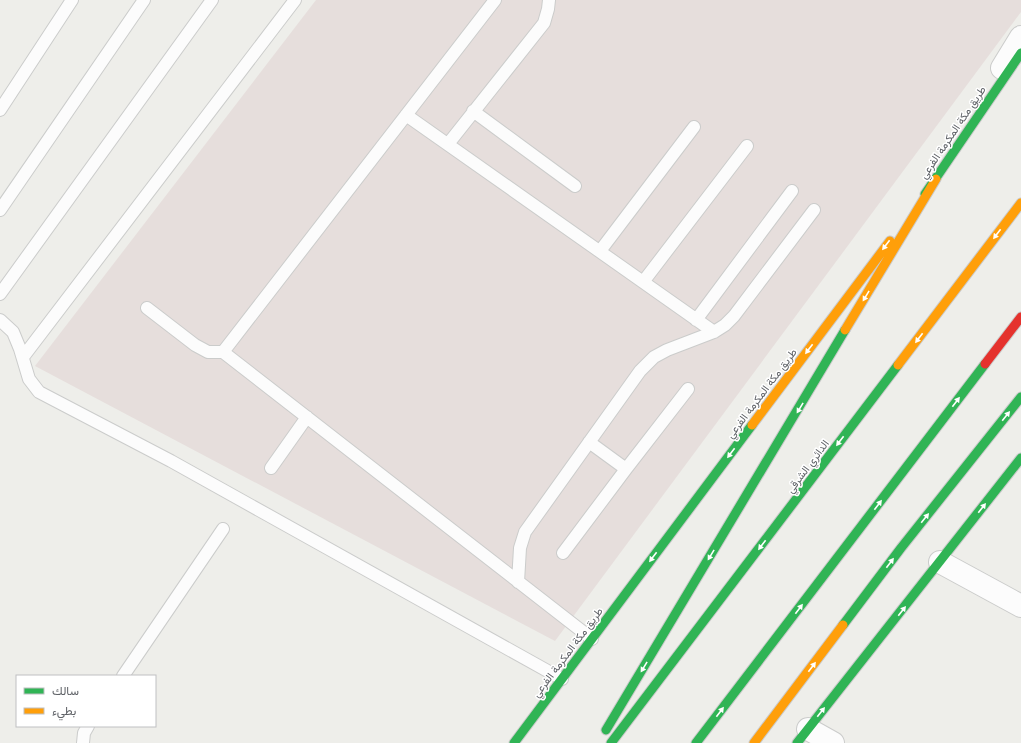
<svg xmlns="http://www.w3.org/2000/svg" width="1021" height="743" viewBox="0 0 1021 743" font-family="'Noto Sans',Vazirmatn,sans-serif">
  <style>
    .medical { fill: #e6dedc }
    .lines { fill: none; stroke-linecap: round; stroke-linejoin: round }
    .lane-casing { stroke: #cbcccb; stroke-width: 14 }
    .street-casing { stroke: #cbcccb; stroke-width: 24 }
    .fast-casing { stroke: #cacaca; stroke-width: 11 }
    .slow-casing { stroke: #cacaca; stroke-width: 11 }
    .jam-casing { stroke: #cacaca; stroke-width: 11 }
    .lane { stroke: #fcfcfc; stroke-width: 12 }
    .street { stroke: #fcfcfc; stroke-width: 22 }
    .fast { stroke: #30b455; stroke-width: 9 }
    .slow { stroke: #ff9f0a; stroke-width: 9 }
    .jam { stroke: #e5322d; stroke-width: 9 }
    .oneway { fill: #fff }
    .labels { text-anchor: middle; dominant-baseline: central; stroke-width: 3; stroke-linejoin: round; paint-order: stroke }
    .street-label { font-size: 11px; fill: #5f6267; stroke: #fff }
  </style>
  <rect width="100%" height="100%" fill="#eeeeea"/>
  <path class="medical" d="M316,0H1021V12L555,641L35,366Z"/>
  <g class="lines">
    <defs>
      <path id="lane" d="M495,0L223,352L592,639
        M0,110L72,0
        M473,111L575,186
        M406,115L714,332
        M448,144L544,23L548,9L549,0
        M0,210L144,0
        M600,251L694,127
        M643,282L747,146
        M0,294L212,0
        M147,308L195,345L208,352H223
        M0,320L13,332L20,349L29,379L39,392L171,461L562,679
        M696,320L792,191
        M23,357L295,0
        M589,442L626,469
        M271,468L307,417
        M563,553L626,469L688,389
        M518,582L520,548L525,532L640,371L654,357L667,350L714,332L725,325L734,316L814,210
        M123,676L223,529
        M83,743L84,733L88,726"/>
      <path id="street" d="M1002,68L1021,37
        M940,562L1021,606
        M808,729L833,743"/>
      <path id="fast" d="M925,194L1021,53
        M843,625L901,548L1021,397
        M606,730L845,330
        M514,743L752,425
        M611,743L898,365
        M696,743L985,364
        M797,743L1021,458"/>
      <path id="slow" d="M845,330L936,179
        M898,365L1021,203
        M752,425L890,241
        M754,743L843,625"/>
      <path id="jam" d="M985,364L1021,317"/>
    </defs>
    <use href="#lane" class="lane-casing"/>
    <use href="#street" class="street-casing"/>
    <use href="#fast" class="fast-casing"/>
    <use href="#slow" class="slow-casing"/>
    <use href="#jam" class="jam-casing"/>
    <use href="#lane" class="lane"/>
    <use href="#street" class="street"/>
    <use href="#fast" class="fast"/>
    <use href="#slow" class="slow"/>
    <use href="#jam" class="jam"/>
  </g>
  <defs><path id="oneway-solid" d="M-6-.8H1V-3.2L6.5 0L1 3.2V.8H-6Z"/></defs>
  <g class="oneway">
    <use href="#oneway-solid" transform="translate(997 234) rotate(127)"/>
    <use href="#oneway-solid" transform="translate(886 245) rotate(127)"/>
    <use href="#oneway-solid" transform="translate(866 296) rotate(121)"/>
    <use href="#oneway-solid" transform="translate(919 338) rotate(127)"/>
    <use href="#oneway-solid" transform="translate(809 349) rotate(127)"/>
    <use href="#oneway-solid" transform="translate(956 402) rotate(-53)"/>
    <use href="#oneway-solid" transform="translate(800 408) rotate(121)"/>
    <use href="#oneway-solid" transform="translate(1006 416) rotate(-51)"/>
    <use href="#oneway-solid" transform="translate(840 441) rotate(127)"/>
    <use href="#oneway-solid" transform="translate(731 453) rotate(127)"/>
    <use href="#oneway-solid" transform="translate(878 505) rotate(-53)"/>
    <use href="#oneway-solid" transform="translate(982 508) rotate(-52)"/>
    <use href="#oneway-solid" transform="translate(925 518) rotate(-51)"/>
    <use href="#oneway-solid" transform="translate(762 545) rotate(127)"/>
    <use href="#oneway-solid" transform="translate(711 555) rotate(121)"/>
    <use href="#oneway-solid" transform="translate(653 557) rotate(127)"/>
    <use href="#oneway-solid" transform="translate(890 563) rotate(-53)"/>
    <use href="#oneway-solid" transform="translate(799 609) rotate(-53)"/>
    <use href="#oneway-solid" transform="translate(902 611) rotate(-52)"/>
    <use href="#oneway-solid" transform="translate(644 667) rotate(121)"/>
    <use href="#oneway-solid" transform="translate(812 667) rotate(-53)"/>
    <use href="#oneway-solid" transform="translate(720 712) rotate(-53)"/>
    <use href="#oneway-solid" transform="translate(821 712) rotate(-52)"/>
  </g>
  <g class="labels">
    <g class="street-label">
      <text transform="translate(952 132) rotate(-56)">طريق مكة المكرمة الفرعي</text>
      <text transform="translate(761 393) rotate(-53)">طريق مكة المكرمة الفرعي</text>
      <text transform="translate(807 466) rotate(-53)">الدائري الشرقي</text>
      <text transform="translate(567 652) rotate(-53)">طريق مكة المكرمة الفرعي</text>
    </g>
  </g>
  <rect x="16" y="675" width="140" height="52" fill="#ffffff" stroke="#bfc0c2"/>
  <rect x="24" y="688" width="20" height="6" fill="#30b455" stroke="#bfc0c2"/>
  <text x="52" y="695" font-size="12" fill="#5f6267">سالك</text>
  <rect x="24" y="708" width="20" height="6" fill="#ff9f0a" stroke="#bfc0c2"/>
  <text x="52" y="715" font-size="12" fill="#5f6267">بطيء</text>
</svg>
